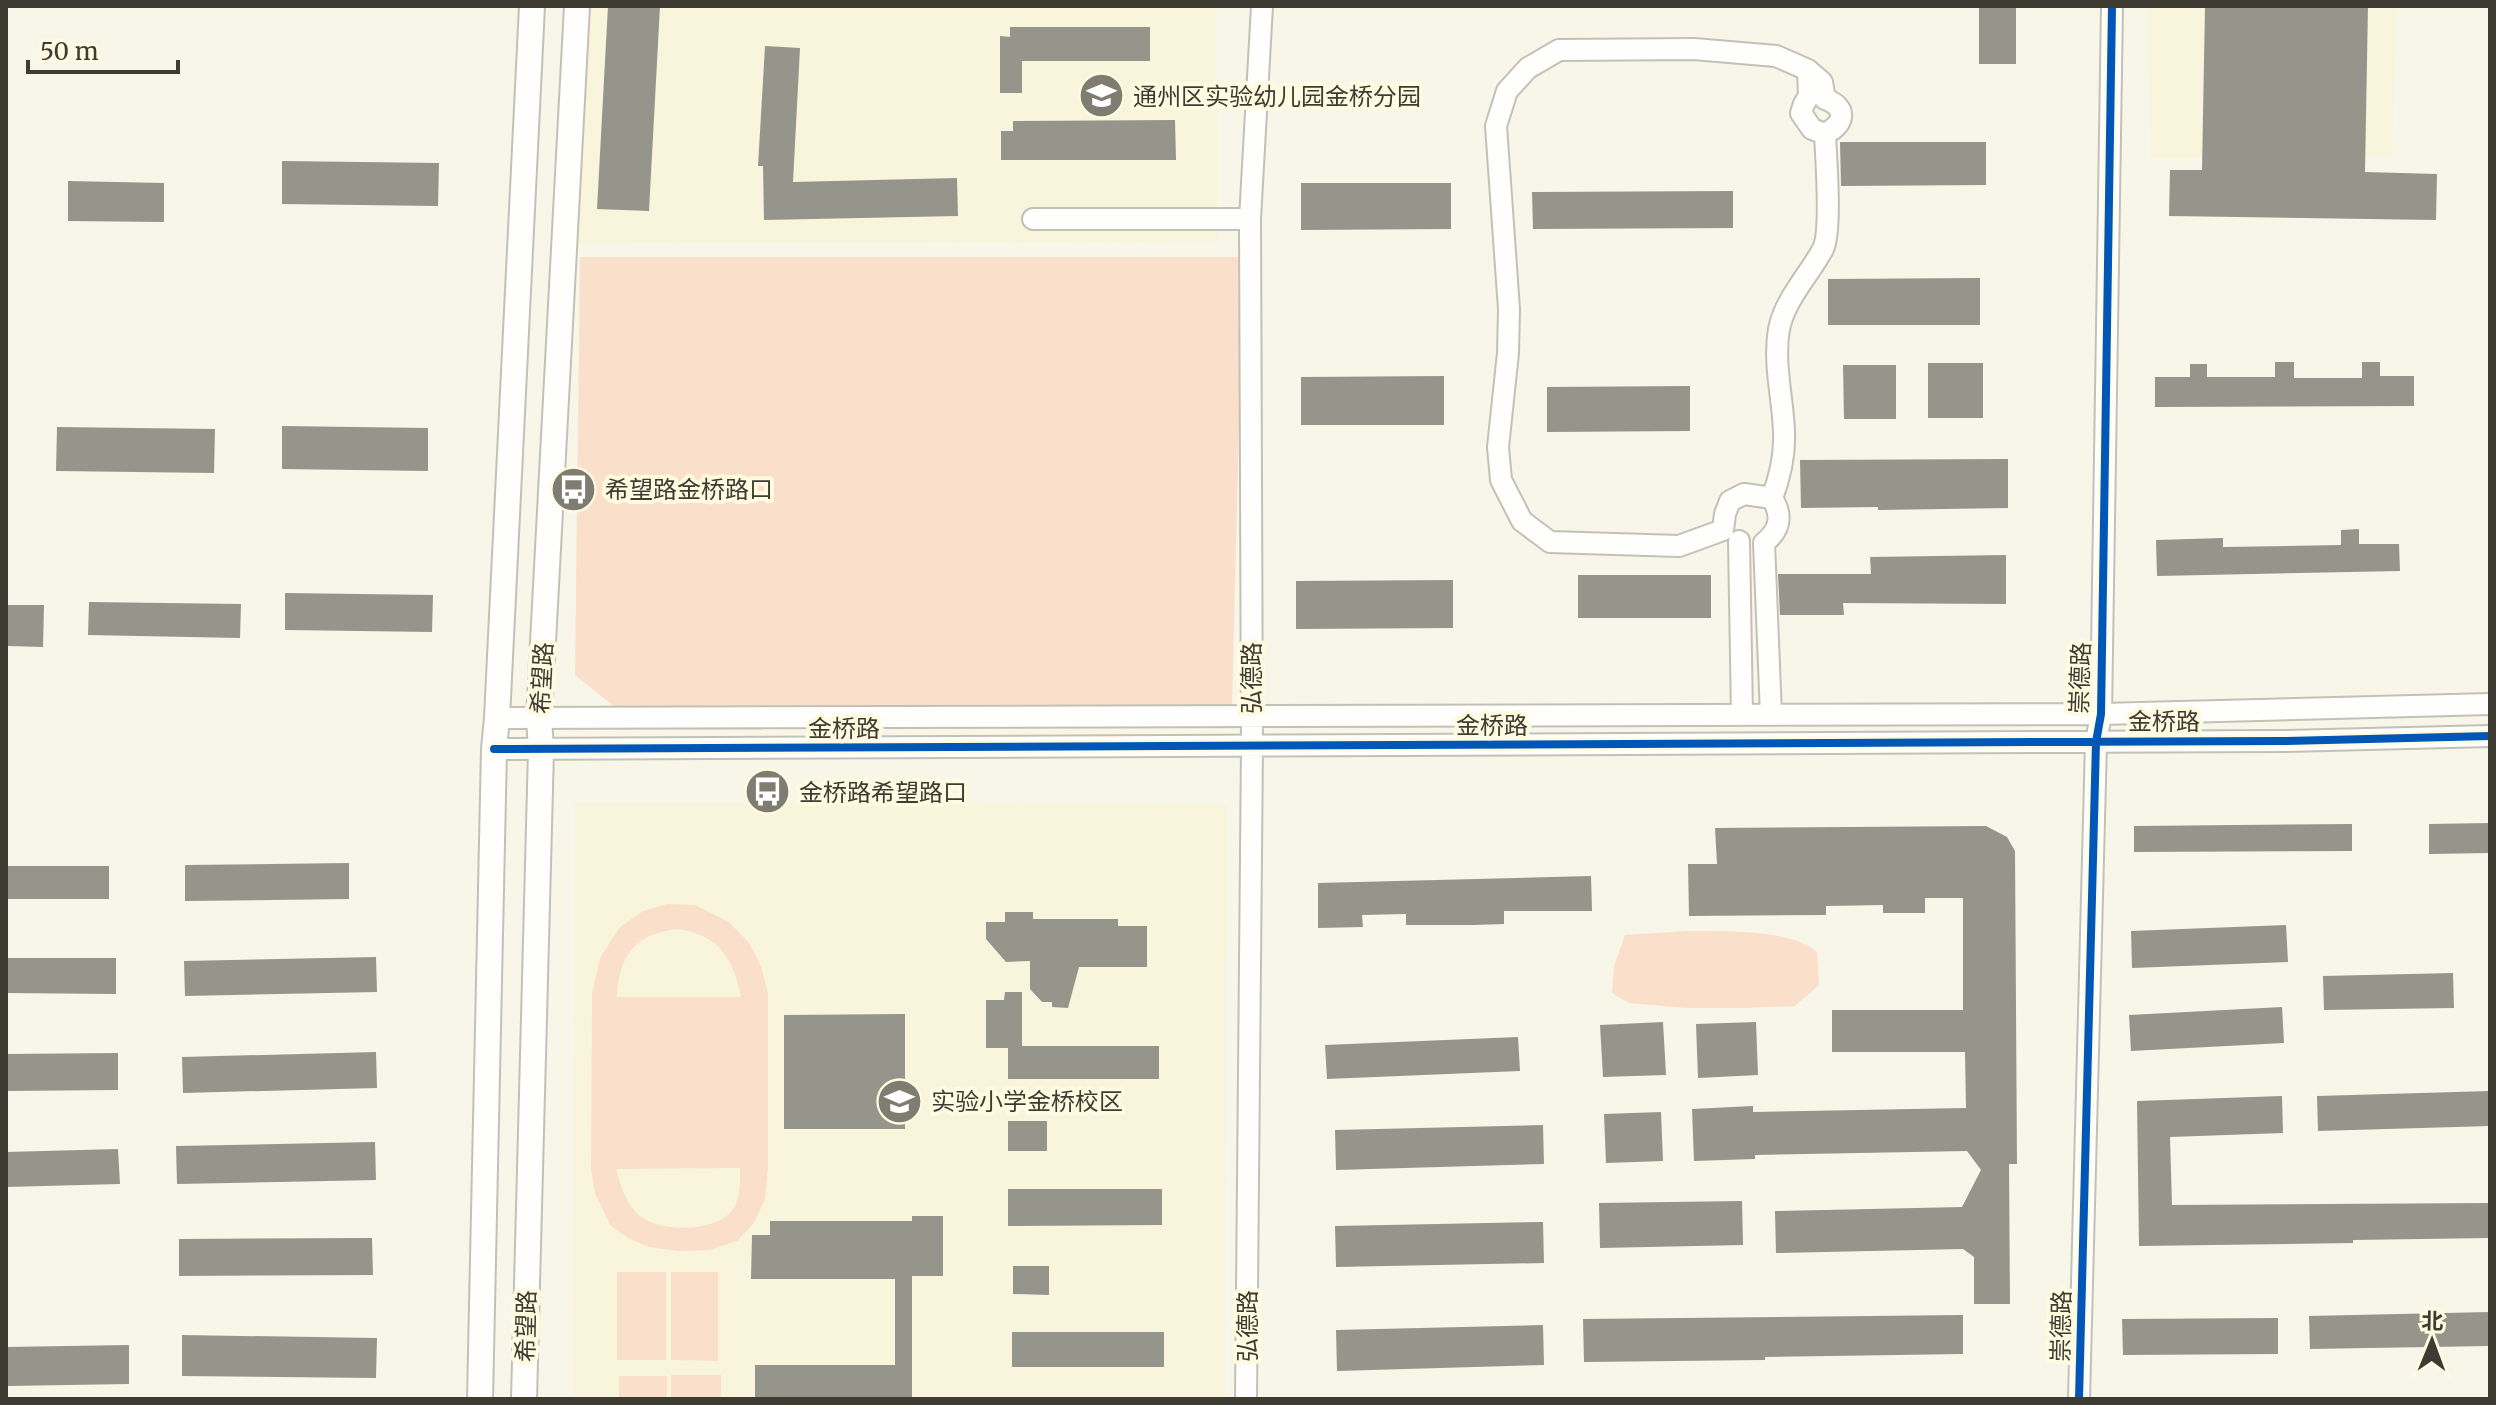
<svg xmlns="http://www.w3.org/2000/svg" width="2496" height="1405" viewBox="0 0 2496 1405" font-family="Merriweather,'Noto Sans SC',serif">
  <style>
    .built { fill: #f9f5dc }
    .green { fill: #fadfca; fill-rule: evenodd }
    .building { fill: #95958c }
    .lines { fill: none; stroke-linecap: round; stroke-linejoin: round }
    .minor-casing { stroke: #c3c1b6; stroke-width: 24 }
    .major-casing { stroke: #c3c1b6; stroke-width: 28 }
    .minor { stroke: #fefefc; stroke-width: 20 }
    .major { stroke: #fefefc; stroke-width: 24 }
    .cycleway-casing { stroke: #fffbe1; stroke-width: 13 }
    .cycleway { stroke: #0057b8; stroke-width: 8 }
    .labels { text-anchor: middle; dominant-baseline: central; stroke-width: 8; stroke-linejoin: round; paint-order: stroke }
    .poi-label { font-size: 24px; fill: #3e3c32; stroke: #fffbe1; text-anchor: start }
    .street-label { font-size: 24px; fill: #3e3c32; stroke: #fffbe1 }
  </style>
  <rect width="100%" height="100%" fill="#f8f6e8"/>
  <path class="built" d="M587,6H1216L1218,241L577,243Z
    M2147,6H2397L2392,155L2151,158Z
    M575,802L1227,804L1225,1399H573Z"/>
  <path class="green" d="M580,257H1243L1232,708L620,711L575,675Z
    M667,904L695,905L729,922L749,943L761,966L768,994V1168L765,1199L754,1223L737,1241L709,1250L677,1251L649,1247L628,1238L610,1225L595,1193L591,1169L592,994L600,958L620,927L643,911ZM677,929C718,934 734,959 741,997H617C619,955 635,934 677,929ZM740,1168C741,1179 740,1196 735,1206C722,1232 664,1233 643,1218C627,1208 621,1186 616,1169Z
    M1688,931C1721,931 1792,929 1817,952L1819,985L1795,1006L1745,1008H1686L1629,1003L1612,993L1614,966L1625,935Z
    M617,1272H666V1360H617Z
    M671,1272H718V1361L671,1360Z
    M671,1375H721V1399H671Z
    M619,1376H667V1399H619Z"/>
  <path class="building" d="M608,6H660L649,211L597,209Z
    M1979,6H2016V64H1979Z
    M2205,6H2368L2365,172L2437,174L2436,220L2169,216L2170,170H2202Z
    M1010,27H1150V61H1022V93H1000V36L1010,37Z
    M765,46L800,48L793,182L957,178L958,216L764,220L763,166H758Z
    M1175,120L1176,160H1001V131H1013V121Z
    M1840,142H1986V185L1841,186Z
    M282,161L439,163L438,206L282,204Z
    M68,181L164,183V222L68,221Z
    M1301,183H1451V229L1301,230Z
    M1733,191V228L1533,229L1532,192Z
    M1980,278V325H1828V279Z
    M2275,362H2294V378H2362V362H2380V376H2414V406L2155,407V377H2190V364H2207V377H2275Z
    M1928,363H1983V418H1928Z
    M1843,365H1896V419H1844Z
    M1444,376V425H1301V377Z
    M1690,386V431L1547,432V387Z
    M282,426L428,428V471L282,469Z
    M57,427L215,429L214,473L56,471Z
    M2008,459V508L1878,510V507L1801,508L1800,460Z
    M2359,529V544H2399L2400,571L2157,576L2156,540L2223,538V547L2341,545V530Z
    M2006,555V604L1843,603L1844,615H1780L1778,574H1871L1870,557Z
    M1578,575H1711V618H1578Z
    M1453,580V628L1296,629V581Z
    M285,593L433,595L432,632L285,630Z
    M89,602L241,604L240,638L88,635Z
    M6,605H44L43,647L6,646Z
    M2490,823V853L2429,854V824Z
    M2352,824V851L2134,852V826Z
    M1986,826L2007,837L2015,851L2017,1164H2009L2010,1304H1974V1257L1963,1249L1776,1253L1775,1211L1962,1207L1981,1170L1967,1151L1755,1155V1159L1694,1161L1692,1109L1753,1106V1112L1966,1108L1965,1052H1832V1010H1963V898H1925V913H1883V905L1826,906V915L1689,916L1688,864H1717L1715,828Z
    M349,863V899L185,901V865Z
    M6,866H109V899H6Z
    M1591,876L1592,911H1504V924L1474,925H1406V914L1362,915L1363,927L1318,928V883Z
    M1005,912H1033V919H1118V926H1147V967H1079L1068,1008L1052,1007V1002H1042L1030,989V961L1006,962L986,939V922H1005Z
    M2286,925L2288,962L2132,968L2131,931Z
    M376,957L377,992L185,996L184,961Z
    M6,958H116V994L6,993Z
    M2453,973L2454,1008L2324,1010L2323,976Z
    M1005,992H1022V1046H1159V1079H1008V1048H986V1000H1004Z
    M2282,1007L2284,1043L2131,1051L2129,1015Z
    M905,1014V1129H784V1015Z
    M1663,1022L1666,1075L1603,1077L1600,1025Z
    M1756,1022L1758,1075L1698,1078L1696,1024Z
    M1518,1037L1520,1071L1327,1079L1325,1045Z
    M376,1052L377,1088L183,1093L182,1057Z
    M118,1053V1090L6,1091V1054Z
    M2490,1091V1126L2318,1131L2317,1096Z
    M2282,1096L2283,1133L2170,1137L2172,1205L2490,1203V1238L2353,1240V1243L2139,1246L2137,1101Z
    M1661,1112L1663,1161L1606,1163L1604,1114Z
    M1008,1121H1047V1151H1008Z
    M1543,1125L1544,1164L1336,1170L1335,1130Z
    M375,1142L376,1180L177,1184L176,1146Z
    M118,1149L120,1184L6,1187V1152Z
    M1008,1189H1162V1225L1008,1226Z
    M1742,1201L1743,1245L1600,1248L1599,1203Z
    M912,1216H943V1276H912V1399H755V1365H895V1279H751L752,1235H770V1221H912Z
    M1543,1222L1544,1263L1336,1267L1335,1226Z
    M372,1238L373,1275L179,1276V1239Z
    M1013,1266H1049V1295L1013,1294Z
    M2490,1312V1346L2310,1349L2309,1316Z
    M1963,1315V1354L1765,1357V1360L1584,1362L1583,1319Z
    M2278,1318V1354L2123,1355L2122,1319Z
    M1543,1325L1544,1365L1337,1371L1336,1330Z
    M1012,1332H1164V1367H1012Z
    M182,1335L377,1338L376,1378L182,1376Z
    M129,1345V1384L6,1386V1347Z"/>
  <g class="lines">
    <defs>
      <path id="minor" d="M1808,70L1809,96L1804,104L1801,113L1812,129L1825,134
        M1033,219H1250
        M1739,541L1742,715
        M1771,715L1764,543C1780,530 1783,516 1772,498C1780,477 1785,454 1784,432C1783,398 1773,364 1779,329C1785,299 1809,275 1823,249C1832,231 1826,157 1825,134C1845,124 1848,107 1825,99L1822,82L1808,70L1776,56L1694,49L1559,50L1528,68L1507,91L1496,126L1509,309L1508,353L1498,447L1501,480L1522,521L1550,542L1679,546L1723,530L1725,514L1730,501L1744,494L1772,498
        M497,718L2101,714L2490,704
        M494,749L2283,741L2490,736
        M1246,1399L1252,746L1250,219L1262,6
        M2079,1399L2096,742L2101,714L2112,6"/>
      <path id="major" d="M480,1399L494,749L497,718L532,6
        M524,1399L541,750L539,717L577,6"/>
    </defs>
    <use href="#minor" class="minor-casing"/>
    <use href="#major" class="major-casing"/>
    <use href="#minor" class="minor"/>
    <use href="#major" class="major"/>
    <defs>
      <path id="cycleway" d="M494,749L2283,741L2490,736
        M2079,1399L2096,742L2101,714L2112,6"/>
    </defs>
    <use href="#cycleway" class="cycleway-casing"/>
    <use href="#cycleway" class="cycleway"/>
  </g>
  <defs>
    <symbol id="school-disc" viewBox="-11 -11 22 22"><circle r="9.5" fill="#7f7d72" stroke="#fffbe1"/><path d="M0-5L7-2L0 1L-7-2ZM-4 1L0 2.5L4 1V4Q0 6-4 4Z" fill="#fff"/></symbol>
    <symbol id="bus-disc" viewBox="-11 -11 22 22"><circle r="9.5" fill="#7f7d72" stroke="#fffbe1"/><path d="M-5-6H5V4H4V6H2V4H-2V6H-4V4H-5ZM-3.5-4V0h7V-4ZM-3.5 1.2v1.5H-2V1.2ZM2 1.2v1.5H3.5V1.2Z" fill="#fff"/></symbol>
  </defs>
  <g fill-rule="evenodd">
    <use href="#school-disc" x="1076" y="70" width="51" height="51"/>
    <use href="#bus-disc" x="548" y="464" width="51" height="51"/>
    <use href="#bus-disc" x="742" y="766" width="51" height="51"/>
    <use href="#school-disc" x="874" y="1076" width="51" height="51"/>
  </g>
  <g class="labels">
    <g class="poi-label">
      <text x="1133" y="96">通州区实验幼儿园金桥分园</text>
      <text x="605" y="489">希望路金桥路口</text>
      <text x="799" y="792">金桥路希望路口</text>
      <text x="931" y="1101">实验小学金桥校区</text>
    </g>
    <g class="street-label">
      <text transform="translate(542 678) rotate(-87)">希望路</text>
      <text transform="translate(1251 678) rotate(-90)">弘德路</text>
      <text transform="translate(2080 678) rotate(-88)">崇德路</text>
      <text x="2164" y="721">金桥路</text>
      <text x="1492" y="725">金桥路</text>
      <text x="844" y="728">金桥路</text>
      <text transform="translate(526 1326) rotate(-89)">希望路</text>
      <text transform="translate(1247 1326) rotate(-90)">弘德路</text>
      <text transform="translate(2061 1326) rotate(-89)">崇德路</text>
    </g>
  </g>
  <rect width="2496" height="1405" fill="none" stroke="#3e3c32" stroke-width="16"/>
  <g transform="translate(2432 1341) rotate(1)" stroke="#fffbe1" stroke-width="6" paint-order="stroke">
  <path d="M0-6L14 30L0 20L-14 30Z" fill="#3e3c32"/>
  <text y="-12" font-size="22" font-weight="bold" text-anchor="middle" fill="#3e3c32">北</text>
  </g>
  <path d="M28 60v12h150v-12" fill="none" stroke="#3e3c32" stroke-width="4"/>
  <text x="40" y="60" font-size="24" fill="#3e3c32" stroke="#fffbe1" stroke-width="6" paint-order="stroke">50 m</text>
</svg>
